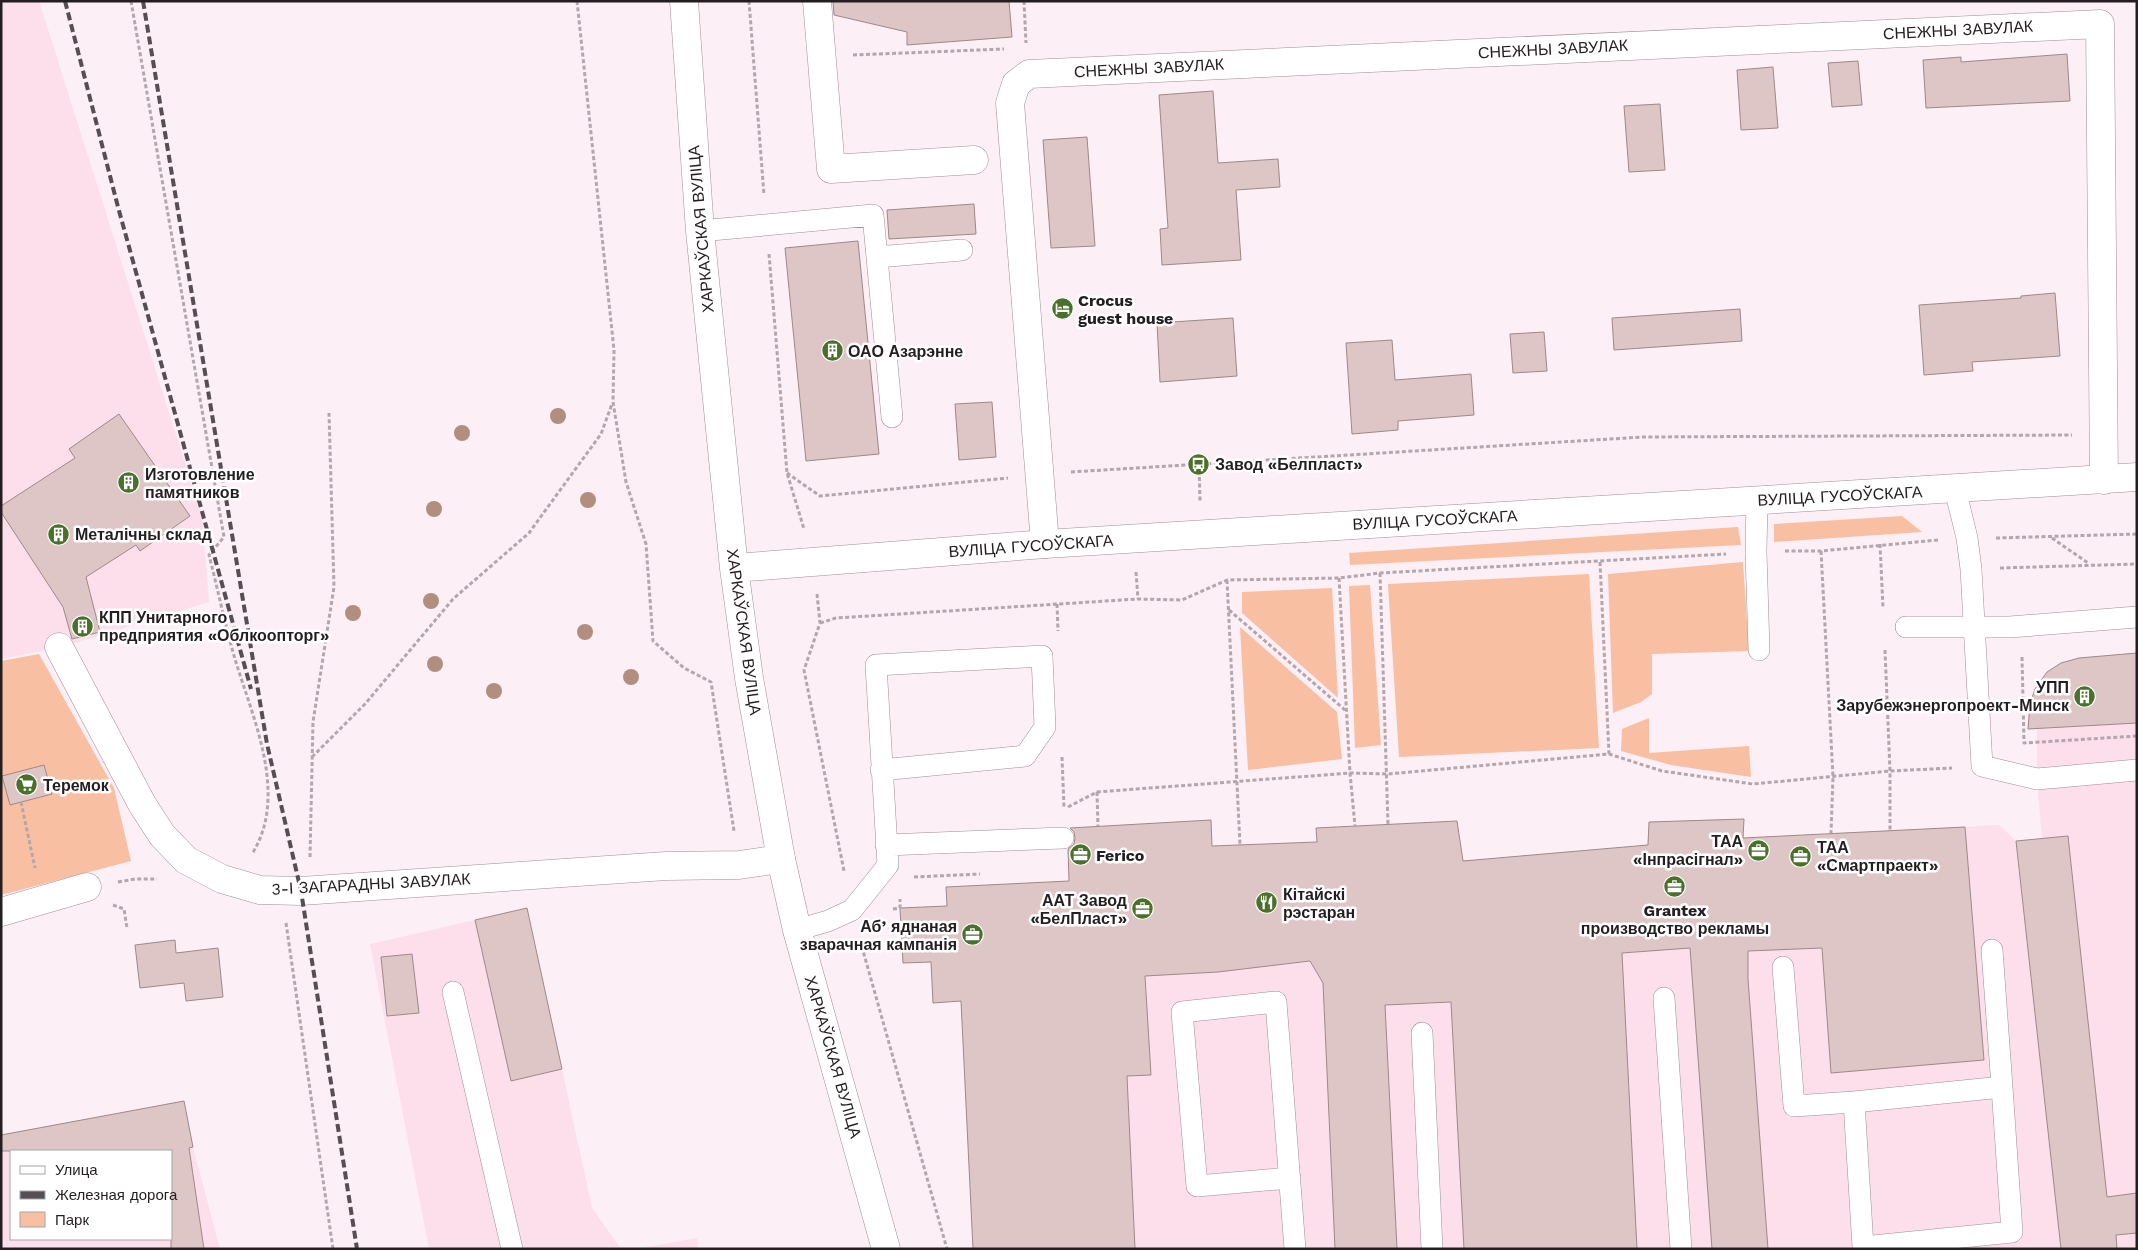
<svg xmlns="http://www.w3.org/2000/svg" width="2138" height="1250" viewBox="0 0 2138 1250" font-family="'Work Sans',sans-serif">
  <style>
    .built { fill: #fcdfeb; fill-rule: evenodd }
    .green { fill: #f8bfa3 }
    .building { fill: #ddc6c5; stroke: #9e8988 }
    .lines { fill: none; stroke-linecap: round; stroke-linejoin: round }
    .lane-casing { stroke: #a08d95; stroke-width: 22 }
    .street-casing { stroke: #a08d95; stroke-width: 29 }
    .secondary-casing { stroke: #a08d95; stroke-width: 29 }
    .path { stroke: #b2a7ac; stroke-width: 3; stroke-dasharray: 4 2.5; stroke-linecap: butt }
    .lane { stroke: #fff; stroke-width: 21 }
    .street { stroke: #fff; stroke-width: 28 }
    .secondary { stroke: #fff; stroke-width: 28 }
    .rail { stroke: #564e52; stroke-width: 4; stroke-dasharray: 8 4; stroke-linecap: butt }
    .tree { fill: #b28e7f }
    .labels { text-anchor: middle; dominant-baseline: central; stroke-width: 5; stroke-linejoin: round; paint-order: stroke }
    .street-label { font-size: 16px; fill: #251e21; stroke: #fff }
    .poi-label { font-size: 16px; font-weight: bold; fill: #251e21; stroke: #fff; text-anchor: start }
  </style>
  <rect width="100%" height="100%" fill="#fceff5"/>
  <path class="built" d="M1,1H39L202,517L209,602L39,654L52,649L1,659Z
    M2137,723V1249H973L961,1001H1046L1147,996L1145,976L1218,972L1322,960L1464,916L1463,861L1647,845L1649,822L1744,819L1743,838L1999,825L2016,841L2042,839L2037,779V729Z
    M527,908L592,1208L621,1249H429L370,944Z
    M184,1101L193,1147L220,1249H1V1135ZM11,1151H171V1239H11Z
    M697,1238L698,1249H637Z"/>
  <path class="green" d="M1902,516L1922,532L1774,542V524Z
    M1738,527L1741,545L1350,565L1349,553Z
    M1743,562L1749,651L1652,654V694L1641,702L1613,713L1608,574Z
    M1589,574L1599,748L1399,757L1388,584Z
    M1370,585L1381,745L1355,748L1349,586Z
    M1332,588L1338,698L1242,613V592Z
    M1240,627L1337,712L1342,759L1248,770Z
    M39,654L114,788L131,861L1,895V661Z
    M1649,718V753L1749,746L1751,777L1671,765L1621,751L1622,729Z"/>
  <path class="building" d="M833,1H1009L1012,37L907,45V32L834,15Z
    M2067,54L2070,101L1926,108L1923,60L1961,57V62Z
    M1858,61L1862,105L1832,107L1828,63Z
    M1773,67L1778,128L1741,130L1737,70Z
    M1213,91L1218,163L1278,159L1280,187L1236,190L1241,260L1162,265L1160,229L1168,228L1159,95Z
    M1660,104L1665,170L1629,172L1624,106Z
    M1087,137L1095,246L1051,248L1043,140Z
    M974,204L976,234L889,239L887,210Z
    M858,241L879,454L806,461L785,248Z
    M2055,293L2060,356L1972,362L1973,371L1924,375L1919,305L2021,298V296Z
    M1740,309L1742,341L1614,350L1612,318Z
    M1233,318L1237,376L1160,382L1157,323Z
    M1544,332L1547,371L1513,373L1510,334Z
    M1392,340L1395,380L1471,374L1474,415L1398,421V430L1352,434L1346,343Z
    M992,402L996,457L959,460L955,404Z
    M119,414L190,516L140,551L136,545L86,577L100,632L72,639L63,607L1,512V506L75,458L69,449Z
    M2137,653V723L2028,729L2030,704L2035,689L2047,672L2061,663L2079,658Z
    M44,765L52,794L10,805L2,776Z
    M1744,819L1743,838L1965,827L1984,1060L1831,1073L1822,948L1748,951V979L1768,1249H1712L1690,948L1622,953L1637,1249H1464L1451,1002L1385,1005L1397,1249H1335L1323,983L1310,961L1218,972L1145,976L1151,1075L1127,1076L1135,1249H973L961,1001L933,1003L931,962L903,963L900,908L947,906L946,887L1069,881L1068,849L1074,844L1075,838L1074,832L1070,828L1211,820L1212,846L1317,842L1316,828L1457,821L1463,861L1648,845L1649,822Z
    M2068,836L2107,1197L2137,1193V1233L2116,1235L2117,1249H2061L2016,841Z
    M527,908L562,1069L511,1081L475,920Z
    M175,940L176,953L218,948L223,997L186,1001L184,983L140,988L135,945Z
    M412,954L419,1013L387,1016L381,957Z
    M184,1101L193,1147L189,1148L204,1249H171V1151H1V1135Z"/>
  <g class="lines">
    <defs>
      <path id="lane" d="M700,231L873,215L892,417
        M877,257L962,250
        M1955,489L1967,538L1971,569L1982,766L2037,779L2137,770
        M1757,501L1756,552L1759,650
        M1906,627H2010L2137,617
        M886,845L1063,838
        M797,930L828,921L852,910L888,865L876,665L1042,656L1045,727L1025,756L881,770
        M1992,950L2002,1087
        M1783,967L1794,1106L1854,1102
        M453,992L512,1249
        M1664,998L1681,1249
        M1422,1033L1432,1249
        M1290,1178L1197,1186L1182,1012L1276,1002L1295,1249
        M1863,1247L2012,1232L2002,1087L1854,1102L1863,1247V1249"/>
      <path id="street" d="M817,1L831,169L974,160
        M1045,544L1010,103L1016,84L1029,74L2100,24L2104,480
        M59,647L142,804L162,835L186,860L222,879L260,890L301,891L666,866L739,865L781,859
        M1,912L87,887"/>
      <path id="secondary" d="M684,1L700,231L734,568L749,678L781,859L797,930L886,1249
        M734,568L1045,544L2137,477"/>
    </defs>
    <use href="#lane" class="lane-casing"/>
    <use href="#street" class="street-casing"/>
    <use href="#secondary" class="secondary-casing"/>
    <path class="path" d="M131,1L224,537L209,555C218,590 225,625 235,659C253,719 289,795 252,854
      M577,1L614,350L613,402L626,482L646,544L653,641L684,668L711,682L734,831
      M749,1L764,195
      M1024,1L1026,43
      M853,55L1004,49
      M769,254L787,473L804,529
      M1199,464L1200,501
      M1071,472L1643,437L2072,435
      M787,473L820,496L1008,478
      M1996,538L2137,534
      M2052,538L2088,563
      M1880,544L1883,608
      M1785,551H1821L1938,540
      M1821,551L1833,777L1831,833
      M1600,562L1609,754
      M2000,568L2137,564
      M1136,572L1138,599
      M1380,573L1388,824
      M1339,578L1350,773L1355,826
      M1227,580L1240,845
      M817,594L820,623L804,670L844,871
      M1057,604L1058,631
      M1229,610L1345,710
      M820,623L836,618L1138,599L1182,600L1227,580L1339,578L1380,573L1726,554
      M1885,650L1890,771V830
      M2022,657L2024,743L2137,736
      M312,757L365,704L453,599L529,533L601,434L612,404
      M1062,757L1064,808
      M1097,792L1098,826
      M21,802L35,868
      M1068,807L1097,792L1350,773L1388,774L1609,754L1662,771L1753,784L1890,771L1952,768
      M310,857L313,722L334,587L329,413
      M914,877L980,874
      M118,882L135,879H157
      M113,905L124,909L127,928
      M893,909L900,908V899
      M286,923L333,1249
      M860,940L947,1249"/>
    <use href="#lane" class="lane"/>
    <use href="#street" class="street"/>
    <use href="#secondary" class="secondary"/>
    <path class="rail" d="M65,1L118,207L251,689
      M143,1L267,744L301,891L357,1249"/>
  </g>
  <g class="tree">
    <circle cx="558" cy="416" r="8"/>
    <circle cx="462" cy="433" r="8"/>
    <circle cx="588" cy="500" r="8"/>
    <circle cx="434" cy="509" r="8"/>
    <circle cx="431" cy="601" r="8"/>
    <circle cx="353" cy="613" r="8"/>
    <circle cx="585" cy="632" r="8"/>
    <circle cx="435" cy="664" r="8"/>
    <circle cx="631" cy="677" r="8"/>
    <circle cx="494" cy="691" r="8"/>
  </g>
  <defs>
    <symbol id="hotel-disc" viewBox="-11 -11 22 22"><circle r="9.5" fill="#4a712b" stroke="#fff"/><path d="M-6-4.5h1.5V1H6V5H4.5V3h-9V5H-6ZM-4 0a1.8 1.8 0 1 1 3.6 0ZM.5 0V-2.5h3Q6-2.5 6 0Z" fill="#fff"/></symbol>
    <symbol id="building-disc" viewBox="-11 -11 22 22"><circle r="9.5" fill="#4a712b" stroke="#fff"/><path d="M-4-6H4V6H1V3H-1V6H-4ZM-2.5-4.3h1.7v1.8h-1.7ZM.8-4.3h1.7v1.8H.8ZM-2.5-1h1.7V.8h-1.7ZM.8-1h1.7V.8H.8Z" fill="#fff"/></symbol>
    <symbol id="bus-disc" viewBox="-11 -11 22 22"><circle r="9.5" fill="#4a712b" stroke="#fff"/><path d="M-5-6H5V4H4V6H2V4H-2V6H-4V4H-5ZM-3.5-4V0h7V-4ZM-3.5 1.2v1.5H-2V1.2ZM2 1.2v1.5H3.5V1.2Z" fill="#fff"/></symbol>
    <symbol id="supermarket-disc" viewBox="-11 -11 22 22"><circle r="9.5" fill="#4a712b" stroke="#fff"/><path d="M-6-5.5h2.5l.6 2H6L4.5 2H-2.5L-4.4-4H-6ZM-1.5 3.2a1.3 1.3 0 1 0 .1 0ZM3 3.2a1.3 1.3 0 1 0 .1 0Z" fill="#fff"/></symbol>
    <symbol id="office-disc" viewBox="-11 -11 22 22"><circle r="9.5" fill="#4a712b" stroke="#fff"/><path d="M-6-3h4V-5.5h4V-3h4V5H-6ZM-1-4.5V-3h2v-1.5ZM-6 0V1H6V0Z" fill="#fff"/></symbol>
    <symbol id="restaurant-disc" viewBox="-11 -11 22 22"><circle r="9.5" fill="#4a712b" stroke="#fff"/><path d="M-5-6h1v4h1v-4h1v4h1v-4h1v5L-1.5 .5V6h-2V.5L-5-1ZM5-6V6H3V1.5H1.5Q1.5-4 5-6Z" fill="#fff"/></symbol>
  </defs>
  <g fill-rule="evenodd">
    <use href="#hotel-disc" x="1050" y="296" width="25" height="25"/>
    <use href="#building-disc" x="820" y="338" width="25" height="25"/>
    <use href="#bus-disc" x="1186" y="452" width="25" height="25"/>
    <use href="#building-disc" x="116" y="470" width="25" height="25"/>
    <use href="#building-disc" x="46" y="522" width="25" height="25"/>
    <use href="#building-disc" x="70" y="614" width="25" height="25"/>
    <use href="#building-disc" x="2072" y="684" width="25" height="25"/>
    <use href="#supermarket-disc" x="14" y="772" width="25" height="25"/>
    <use href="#office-disc" x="1746" y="838" width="25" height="25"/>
    <use href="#office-disc" x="1068" y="842" width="25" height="25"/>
    <use href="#office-disc" x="1788" y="844" width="25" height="25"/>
    <use href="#office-disc" x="1662" y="874" width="25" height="25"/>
    <use href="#restaurant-disc" x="1254" y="890" width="25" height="25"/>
    <use href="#office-disc" x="1130" y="896" width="25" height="25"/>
    <use href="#office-disc" x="960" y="922" width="25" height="25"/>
  </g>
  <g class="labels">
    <g class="street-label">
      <text transform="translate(1958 30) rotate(-3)">СНЕЖНЫ ЗАВУЛАК</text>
      <text transform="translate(1553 49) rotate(-3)">СНЕЖНЫ ЗАВУЛАК</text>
      <text transform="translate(1149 68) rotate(-3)">СНЕЖНЫ ЗАВУЛАК</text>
      <text transform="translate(701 229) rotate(-95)">ХАРКАЎСКАЯ ВУЛІЦА</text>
      <text transform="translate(1840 496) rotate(-3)">ВУЛІЦА ГУСОЎСКАГА</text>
      <text transform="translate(1435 520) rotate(-3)">ВУЛІЦА ГУСОЎСКАГА</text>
      <text transform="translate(1031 546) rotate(-4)">ВУЛІЦА ГУСОЎСКАГА</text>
      <text transform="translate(744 632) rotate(82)">ХАРКАЎСКАЯ ВУЛІЦА</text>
      <text transform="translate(371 884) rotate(-3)">3-І ЗАГАРАДНЫ ЗАВУЛАК</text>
      <text transform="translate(833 1057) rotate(74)">ХАРКАЎСКАЯ ВУЛІЦА</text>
    </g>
    <g class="poi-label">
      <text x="1078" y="300">Crocus<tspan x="1078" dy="18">guest house</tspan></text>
      <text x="848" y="351">ОАО Азарэнне</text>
      <text x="1215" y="464">Завод «Белпласт»</text>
      <text x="145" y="474">Изготовление<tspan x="145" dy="18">памятников</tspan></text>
      <text x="75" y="534">Металічны склад</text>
      <text x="99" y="617">КПП Унитарного<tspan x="99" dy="18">предприятия «Облкоопторг»</tspan></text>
      <text x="2069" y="687" text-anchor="end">УПП<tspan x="2069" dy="18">Зарубежэнергопроект-Минск</tspan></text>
      <text x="43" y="785">Теремок</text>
      <text x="1743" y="841" text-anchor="end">ТАА<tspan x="1743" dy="18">«Інпрасігнал»</tspan></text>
      <text x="1817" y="847">ТАА<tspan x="1817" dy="18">«Смартпраект»</tspan></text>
      <text x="1096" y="855">Ferico</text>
      <text x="1283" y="894">Кітайскі<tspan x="1283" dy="18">рэстаран</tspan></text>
      <text x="1127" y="900" text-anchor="end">ААТ Завод<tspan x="1127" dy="18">«БелПласт»</tspan></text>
      <text x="1675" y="910" text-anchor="middle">Grantex<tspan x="1675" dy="18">производство рекламы</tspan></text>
      <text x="957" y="926" text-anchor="end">Абʼяднаная<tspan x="957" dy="18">зварачная кампанія</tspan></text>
    </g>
  </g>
  <rect width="2138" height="1250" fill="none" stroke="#251e21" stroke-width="5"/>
  <rect x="10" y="1150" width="162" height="90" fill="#ffffff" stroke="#a8a5a6"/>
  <rect x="20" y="1166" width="25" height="8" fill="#ffffff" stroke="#a8a5a6"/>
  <text x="55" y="1175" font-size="15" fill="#251e21">Улица</text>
  <rect x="20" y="1191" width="25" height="8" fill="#564e52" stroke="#a8a5a6"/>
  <text x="55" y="1200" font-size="15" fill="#251e21">Железная дорога</text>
  <rect x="20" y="1212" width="25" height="15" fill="#f8bfa3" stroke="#a8a5a6"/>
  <text x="55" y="1225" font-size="15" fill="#251e21">Парк</text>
</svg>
